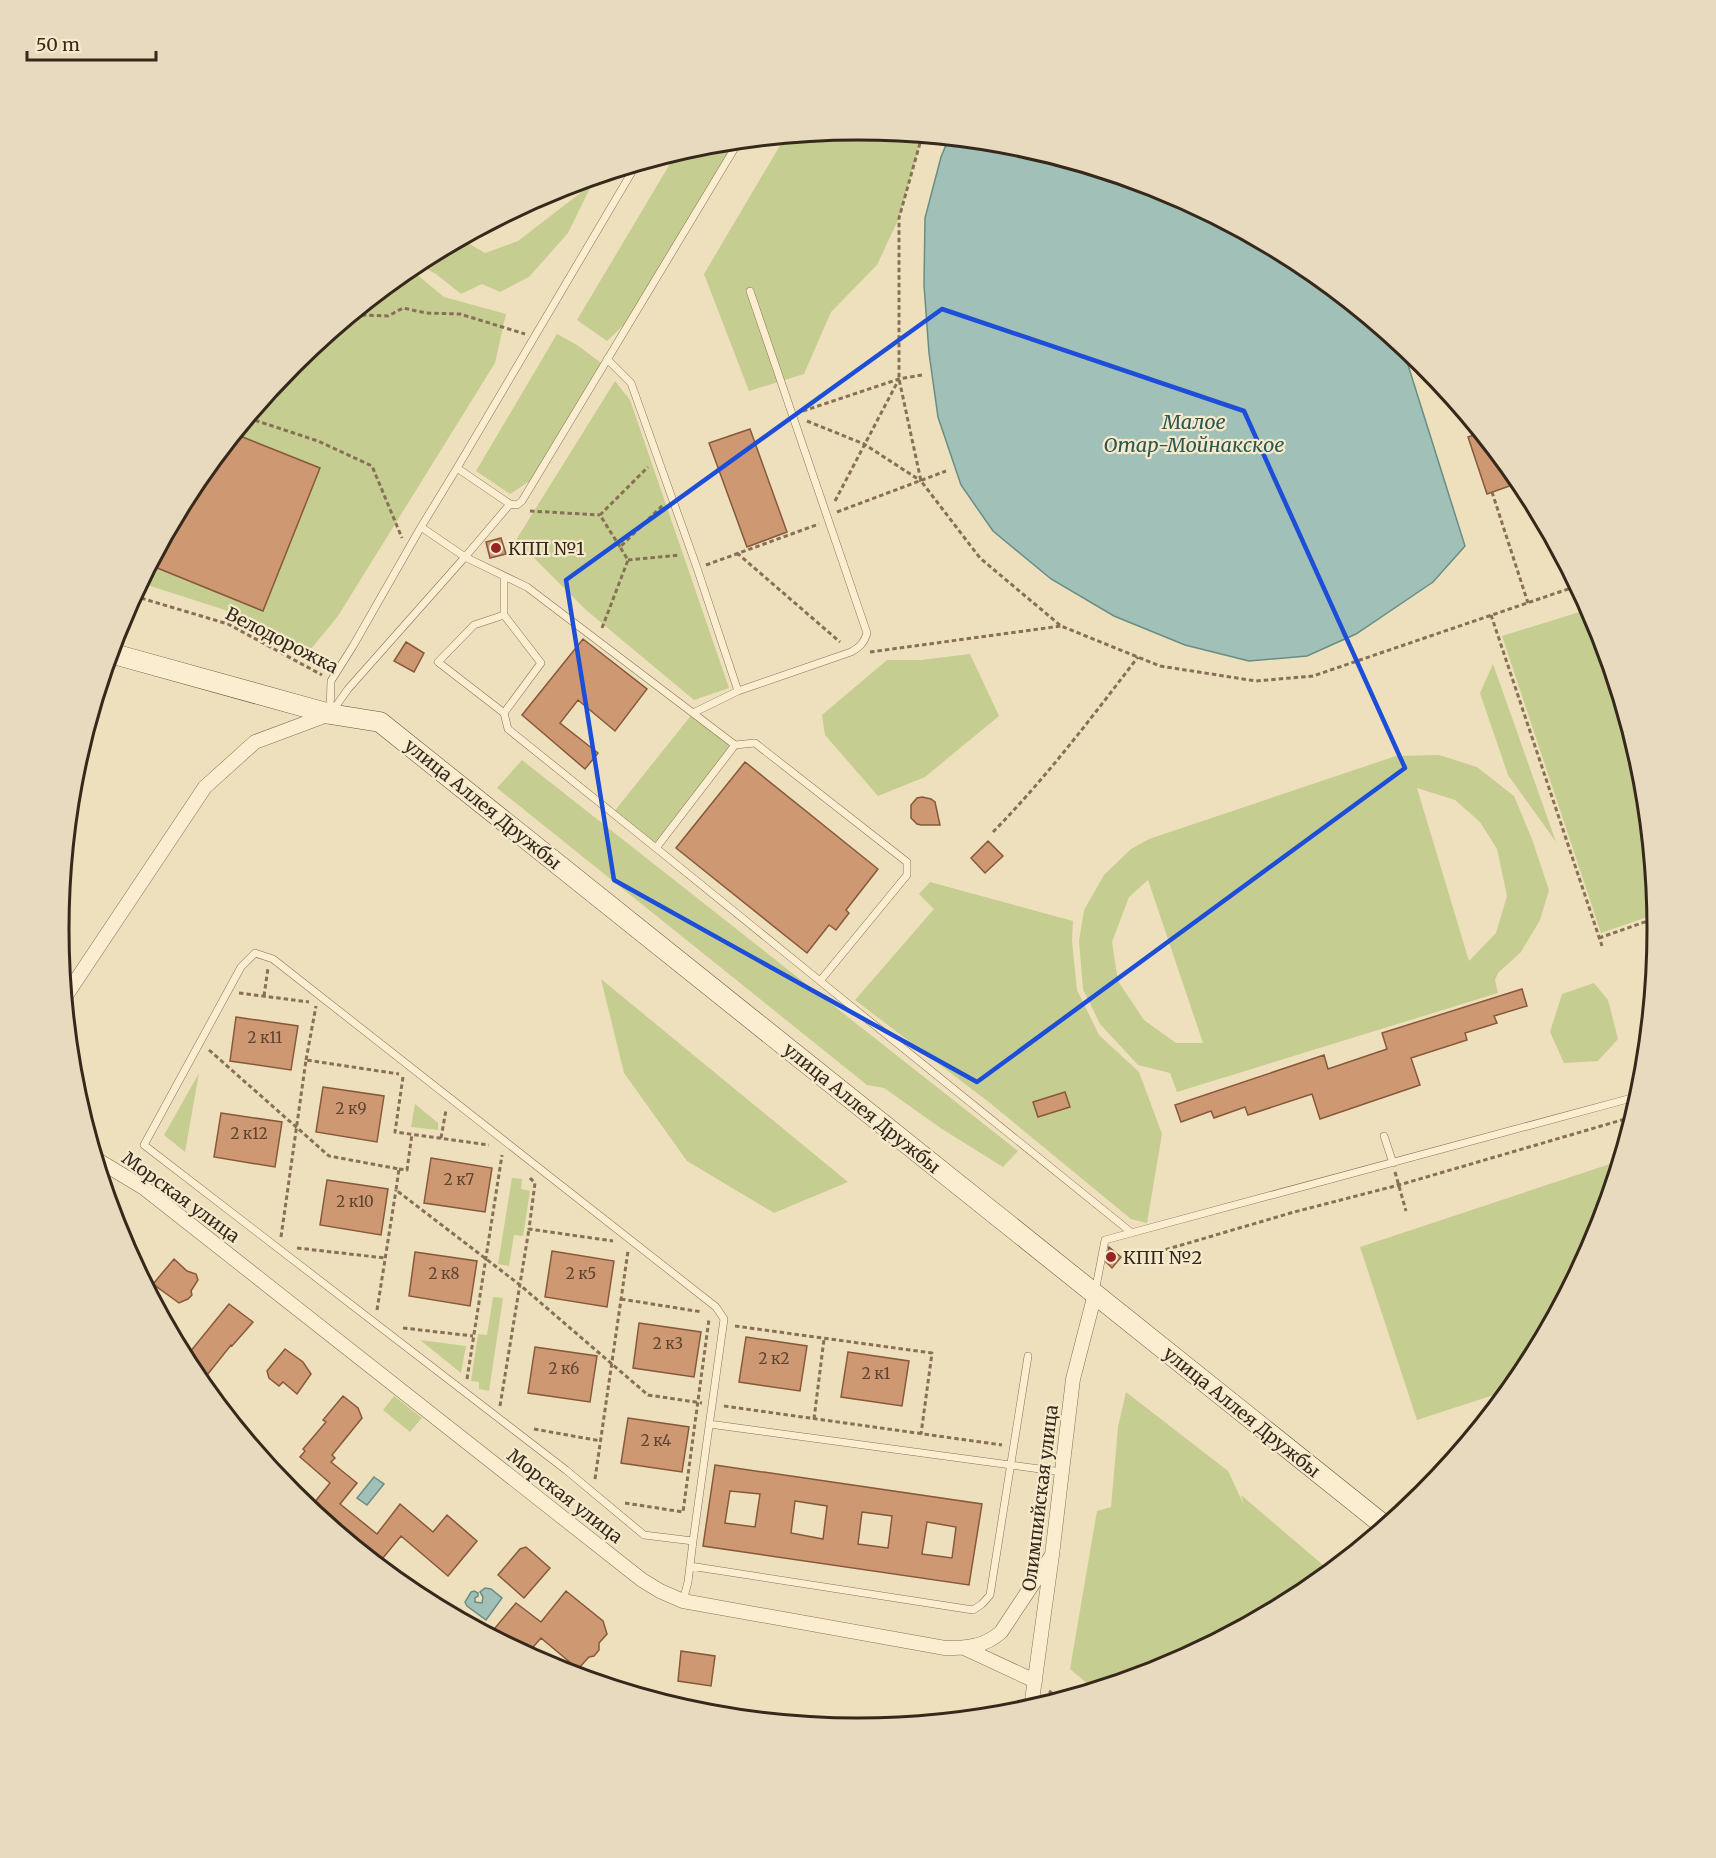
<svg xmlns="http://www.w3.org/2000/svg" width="1716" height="1858" viewBox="0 0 1716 1858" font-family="Merriweather,serif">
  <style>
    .green { fill: #c6cd91; fill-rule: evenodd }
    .water { fill: #a1c0b7; stroke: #688e84; stroke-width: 1.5 }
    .building { fill: #ce9872; stroke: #87593b; stroke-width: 1.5; fill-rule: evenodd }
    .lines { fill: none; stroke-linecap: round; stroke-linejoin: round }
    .lane-casing { stroke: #877056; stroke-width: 8 }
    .street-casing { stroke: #877056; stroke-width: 15 }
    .secondary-casing { stroke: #695139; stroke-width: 21 }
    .path { stroke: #877056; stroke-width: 3; stroke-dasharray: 4.5 3; stroke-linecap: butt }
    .lane { stroke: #faedd0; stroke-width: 7 }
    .street { stroke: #faedd0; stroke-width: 14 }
    .secondary { stroke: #faedd0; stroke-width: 20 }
    .marked { fill: none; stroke: #1d4ed8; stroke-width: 4.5; stroke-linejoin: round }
    .poi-dot { fill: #982425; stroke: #f6eacd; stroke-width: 2 }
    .labels { text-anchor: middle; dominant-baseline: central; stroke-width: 4.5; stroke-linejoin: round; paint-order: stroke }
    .number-label { font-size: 15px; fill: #5c4431 }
    .poi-label { font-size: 18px; fill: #36281b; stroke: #f6eacd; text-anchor: start }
    .street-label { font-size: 18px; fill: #36281b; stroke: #f6eacd }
    .water-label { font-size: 20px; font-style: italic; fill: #2a5653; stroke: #f6eacd }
    .rim { fill: none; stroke: #36281b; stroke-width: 3 }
  </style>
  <rect width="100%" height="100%" fill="#efe0bd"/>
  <path class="green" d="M858,130L922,136L899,218L877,265L831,312L804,374L749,391L704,274L785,137Z
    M737,141L633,316L607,341L577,320L677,152L702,145Z
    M592,184L568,233L529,277L500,292L482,284L461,294L436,274L415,263L461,239L485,253L518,241Z
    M409,268L444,297L506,314L495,363L338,616L306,655L225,610L141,583L193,485L293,363Z
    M557,334L577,345L604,365L536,477L510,494L476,471Z
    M615,381L630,400L729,688L694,700L586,610L516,540Z
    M1589,609L1597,623L1642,773L1656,914L1601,933L1502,636Z
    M970,654L999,716L925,777L878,796L825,735L822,715L887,660H921Z
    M1493,664L1556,842L1508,775L1480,693Z
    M693,713L735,745L656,848L613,813Z
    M1439,755L1477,767L1514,796L1532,839L1549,890L1540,920L1521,952L1498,973L1495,980L1498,993L1177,1092L1170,1073L1138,1065L1100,1024L1083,989L1079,941L1084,910L1104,875L1131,849L1149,839L1396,756ZM1417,788L1455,800L1480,822L1497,849L1507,896L1496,933L1469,961ZM1148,880L1203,1043H1176L1144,1020L1118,981L1112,942L1129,897Z
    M522,760L1018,1151L1003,1167L942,1129L884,1088L867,1085L497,788Z
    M930,882L1073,921L1072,941L1077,990L1099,1035L1139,1072L1162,1134L1147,1223L1131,1219L990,1103L855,1000L934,909L919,894Z
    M601,979L848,1182L774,1213L687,1161L624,1073Z
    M1594,983L1608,1000L1618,1039L1598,1061L1564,1063L1550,1032L1562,994Z
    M199,1073L185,1152L164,1135Z
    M415,1104L438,1123V1130L411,1127Z
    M1619,1161L1597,1235L1523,1373L1509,1390L1417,1420L1360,1247Z
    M512,1178L522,1179L521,1189L530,1191L523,1236L514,1235L509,1266L498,1264Z
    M493,1297L503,1298L489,1391L479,1389V1382L471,1381L478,1334L487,1335Z
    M420,1340L466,1346L461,1373Z
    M1126,1392L1228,1471L1244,1505L1241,1495L1330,1571L1302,1594L1164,1668L1094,1689L1070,1669L1097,1511L1111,1507L1118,1427Z
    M394,1396L422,1418L410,1432L383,1410Z"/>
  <path class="water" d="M949,138L1014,145L1164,190L1302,264L1402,346L1465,546L1433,582L1356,634L1307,656L1249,661L1185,645L1114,616L1051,579L993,531L961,485L938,417L929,353L924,285L925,218L941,157Z
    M574,184L506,223L501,218L552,190Z
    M374,1477L384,1484L367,1505L357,1498Z
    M485,1588L491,1589L502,1598L486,1620L467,1606L465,1602L471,1592L474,1591L478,1593V1596L475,1598V1602L482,1603L483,1597L480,1592Z"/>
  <path class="building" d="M750,429L787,532L747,547L709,443Z
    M1480,433L1521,482L1487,494L1468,437Z
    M235,434L320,468L263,611L150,565L193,485Z
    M501,538L506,554L490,558L486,542Z
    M583,639L647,689L615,731L578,700L560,723L598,753L585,769L522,715Z
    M406,642L424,653L414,672L394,661Z
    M745,762L878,869L846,910L849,913L836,930L829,925L807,953L676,848Z
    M922,797L931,799L935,802L940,825H921L917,824L911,818V805L917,798Z
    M988,841L1003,856L985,873L971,858Z
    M1522,989L1527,1006L1494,1016L1497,1023L1465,1033L1467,1040L1411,1058L1420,1085L1320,1119L1312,1094L1248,1115L1245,1107L1214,1118L1211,1111L1181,1122L1175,1105L1324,1055L1328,1069L1387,1049L1382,1033Z
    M236,1017L298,1026L291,1070L230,1061Z
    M323,1087L384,1096L377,1142L316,1132Z
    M1065,1092L1070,1107L1038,1117L1033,1102Z
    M221,1113L282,1122L275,1167L214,1157Z
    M431,1158L492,1168L485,1212L424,1203Z
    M327,1180L388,1189L381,1235L320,1225Z
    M1109,1247L1121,1257L1112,1268L1106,1262Z
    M552,1251L614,1261L607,1307L545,1297Z
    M415,1252L477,1261L470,1306L409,1296Z
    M174,1259L187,1271L196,1274L198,1280L191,1291L192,1295L188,1299L179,1303L153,1284Z
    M229,1304L253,1322L232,1346L231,1345L204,1379L191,1368L185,1358Z
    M639,1323L701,1332L694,1377L633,1368Z
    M746,1337L807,1346L800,1391L739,1382Z
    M535,1347L597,1356L590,1402L528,1393Z
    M285,1349L303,1362L311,1374L297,1394L283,1382L279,1386L269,1378L267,1371Z
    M848,1352L909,1361L902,1406L841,1397Z
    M343,1396L358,1408L362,1418L332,1455L335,1458L331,1462L357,1483L340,1504L377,1534L400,1504L433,1532L447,1515L477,1541L448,1576L401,1536L378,1564L313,1511L317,1506L314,1503L330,1483L300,1457L305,1451L303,1449L326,1422L323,1420Z
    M628,1418L689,1427L682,1472L621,1463Z
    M715,1465L982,1504L969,1585L703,1546ZM730,1491L760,1494L755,1527L725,1523ZM795,1501L827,1506L823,1539L791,1533ZM862,1512L892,1516L888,1548L858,1544ZM927,1522L956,1527L952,1558L922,1554Z
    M526,1547L550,1568L524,1598L498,1575L520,1549Z
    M566,1591L603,1621L607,1634L599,1643V1650L594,1656L589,1657L578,1669L541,1638L527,1654L490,1634L516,1603L541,1622Z
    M681,1651L715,1656L711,1686L678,1681Z"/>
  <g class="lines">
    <defs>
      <path id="lane" d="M607,359L631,383L697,568L738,691
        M457,468L510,504
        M421,527L465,557L510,504L517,505L522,501L739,141
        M504,615L474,625L438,662L504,713L541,663L504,615V576
        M330,711L331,681L353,646L421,527L457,468L636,165
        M331,713L348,689L465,557L527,587L735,745L755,743L907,862V875L820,981L656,848L735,745
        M504,713L508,729L656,848
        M693,713L738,691L851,652C860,647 864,643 867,633L750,291
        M255,953L273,959L716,1307L724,1319L693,1541L644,1535L566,1470L144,1145L241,967Z
        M820,981L1132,1233
        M1384,1136L1393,1163
        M1095,1292L1105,1240L1639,1096
        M709,1424L1062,1472
        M690,1566L973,1610L982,1604L990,1595L1028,1356
        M683,1601L688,1582L693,1541"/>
      <path id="street" d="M65,997L205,787L255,742L330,714
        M96,1159L144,1188L642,1580L660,1591L683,1601L945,1648C967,1648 984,1647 1001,1632L1052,1555
        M964,1648L1035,1681
        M1031,1708L1052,1555L1073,1379L1095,1294"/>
      <path id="secondary" d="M110,653L330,714L380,722L1385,1526"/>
    </defs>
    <use href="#lane" class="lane-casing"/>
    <use href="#street" class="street-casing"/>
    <use href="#secondary" class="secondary-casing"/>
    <path class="path" d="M922,136L899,218V379L921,481L980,558L1061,626L1160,666L1256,681L1313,676L1577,586
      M341,324L364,315L388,316L403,308L426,313L460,314L525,334
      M803,411L899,379L922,375
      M248,418L318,441L372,466L402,538
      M807,421L864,444L921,481
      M1492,492L1528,603
      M835,501L899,379
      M530,511L600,515
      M837,512L946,471
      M620,547L600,515L648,467
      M737,553L840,642
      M628,560L680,555
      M706,565L819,524
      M134,596L228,624L322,675
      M1491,615L1602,946
      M602,628L628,560L620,547L664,504
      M870,652L1061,626
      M993,832C1046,778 1092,717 1138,657
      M1599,938L1656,918
      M239,993L309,1002
      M264,996L268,968
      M209,1050L329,1156L399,1169L396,1190L520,1285L648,1395L702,1403
      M306,1060L316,1006
      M403,1077L395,1132L489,1145
      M441,1138L446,1110
      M399,1169L407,1170L412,1134
      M1395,1172L1406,1211
      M530,1178L535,1183L529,1229L613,1241
      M281,1237L306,1060L399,1074
      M297,1248L385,1258
      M1144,1256L1294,1212L1399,1185L1632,1117
      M621,1299L702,1312
      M377,1310L396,1190
      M735,1326L932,1353L921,1434
      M403,1328L473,1336
      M467,1379L502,1155
      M500,1406L529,1229
      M724,1406L1002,1445
      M814,1419L824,1339
      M534,1429L601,1441
      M595,1479L628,1251
      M625,1503L683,1512L709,1319
      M1049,1691L1060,1699"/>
    <use href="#lane" class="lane"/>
    <use href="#street" class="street"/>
    <use href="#secondary" class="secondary"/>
  </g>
  <path class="marked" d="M942,309L1244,411L1405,768L977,1082L614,880L566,580Z"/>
  <g class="poi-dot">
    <circle cx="496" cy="548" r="6"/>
    <circle cx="1111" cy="1257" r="6"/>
  </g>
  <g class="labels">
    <g class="number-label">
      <text x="265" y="1037">2 к11</text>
      <text x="351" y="1108">2 к9</text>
      <text x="249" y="1133">2 к12</text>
      <text x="459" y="1179">2 к7</text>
      <text x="355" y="1201">2 к10</text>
      <text x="444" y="1273">2 к8</text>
      <text x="581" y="1273">2 к5</text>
      <text x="668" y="1343">2 к3</text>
      <text x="774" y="1358">2 к2</text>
      <text x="564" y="1368">2 к6</text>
      <text x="876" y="1373">2 к1</text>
      <text x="656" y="1440">2 к4</text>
    </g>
    <g class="poi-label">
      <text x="508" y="548">КПП №1</text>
      <text x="1123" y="1257">КПП №2</text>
    </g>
    <g class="street-label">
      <text transform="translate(282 640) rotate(27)">Велодорожка</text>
      <text transform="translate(483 804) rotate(39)">улица Аллея Дружбы</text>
      <text transform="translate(862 1108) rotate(39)">улица Аллея Дружбы</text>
      <text transform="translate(181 1197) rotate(36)">Морская улица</text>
      <text transform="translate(1242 1412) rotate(39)">улица Аллея Дружбы</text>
      <text transform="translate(565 1496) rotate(38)">Морская улица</text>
      <text transform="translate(1040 1498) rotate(-83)">Олимпийская улица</text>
    </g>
    <g class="water-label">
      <text x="1194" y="421">Малое<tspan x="1194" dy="23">Отар-Мойнакское</tspan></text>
    </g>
  </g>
  <path d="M0 0H1716V1858H0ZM69 929a789 789 0 1 1 1578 0a789 789 0 1 1-1578 0Z" fill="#e7dabf" fill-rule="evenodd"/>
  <path class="rim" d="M69 929a789 789 0 1 1 1578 0a789 789 0 1 1-1578 0Z"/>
  <path d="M27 51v9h129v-9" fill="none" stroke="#36281b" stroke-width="3"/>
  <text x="36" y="51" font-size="18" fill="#36281b" stroke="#f6eacd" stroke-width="4.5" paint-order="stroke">50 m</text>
</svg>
